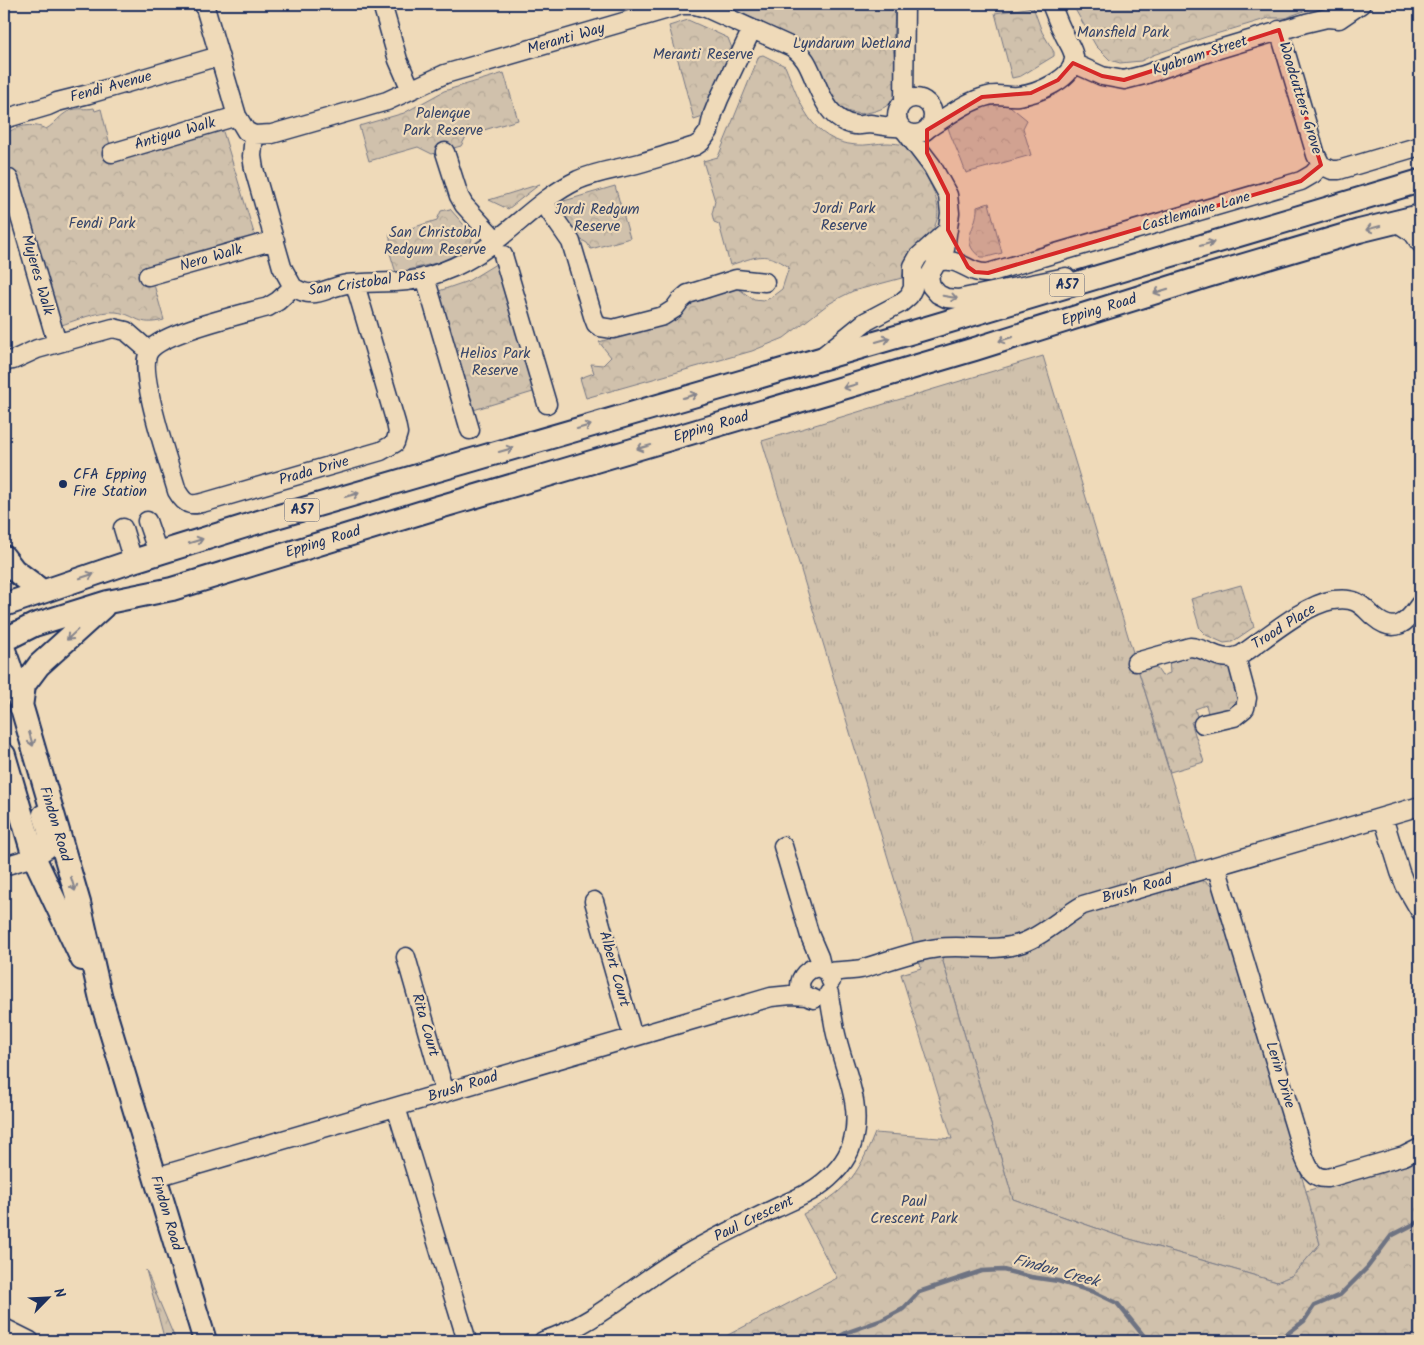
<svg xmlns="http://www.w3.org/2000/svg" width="1424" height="1345" viewBox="0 0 1424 1345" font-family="Kalam,sans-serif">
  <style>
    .grass { fill: url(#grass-tufts); stroke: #767885 }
    .park { fill: url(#park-crowns); stroke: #767885 }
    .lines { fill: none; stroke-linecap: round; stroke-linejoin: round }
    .stream { stroke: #6e7382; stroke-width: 4.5 }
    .minor-casing { stroke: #1b2f5e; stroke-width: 21 }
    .major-casing { stroke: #1b2f5e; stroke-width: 26 }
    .minor { stroke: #efdab9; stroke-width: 18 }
    .major { stroke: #efdab9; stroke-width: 22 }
    .oneway { stroke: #85848c }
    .marked { fill: #d62828; fill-opacity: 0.2; stroke: #d62828; stroke-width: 4; stroke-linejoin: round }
    .poi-dot { fill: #1b2f5e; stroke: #efdab9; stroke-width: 2 }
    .labels { text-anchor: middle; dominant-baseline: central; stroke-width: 4.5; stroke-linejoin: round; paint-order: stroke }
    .shield { fill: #efdab9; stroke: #5b6279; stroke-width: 1 }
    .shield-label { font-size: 14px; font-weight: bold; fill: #1b2f5e }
    .park-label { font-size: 15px; fill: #36456a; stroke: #efdab9 }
    .street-label { font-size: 15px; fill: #1b2f5e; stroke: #efdab9 }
    .poi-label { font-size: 15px; fill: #1b2f5e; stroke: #efdab9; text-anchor: start }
    .water-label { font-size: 16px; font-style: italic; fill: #37466a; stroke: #efdab9 }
  </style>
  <defs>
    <pattern id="grass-tufts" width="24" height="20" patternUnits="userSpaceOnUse" patternTransform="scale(1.25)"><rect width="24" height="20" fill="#d0c1ac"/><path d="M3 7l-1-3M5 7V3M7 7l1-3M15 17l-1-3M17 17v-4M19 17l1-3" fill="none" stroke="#b2a696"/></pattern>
    <pattern id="park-crowns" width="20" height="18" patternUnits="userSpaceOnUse" patternTransform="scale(1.25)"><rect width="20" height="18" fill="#d0c1ac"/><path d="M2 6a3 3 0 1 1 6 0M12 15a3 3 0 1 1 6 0" fill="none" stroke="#b2a696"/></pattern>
  </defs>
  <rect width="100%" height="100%" fill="#efdab9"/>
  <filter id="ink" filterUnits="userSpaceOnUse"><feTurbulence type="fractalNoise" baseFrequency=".02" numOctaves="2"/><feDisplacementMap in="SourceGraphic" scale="10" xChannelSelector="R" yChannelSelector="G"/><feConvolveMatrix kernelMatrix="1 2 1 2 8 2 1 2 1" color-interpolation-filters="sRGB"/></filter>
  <g filter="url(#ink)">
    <path class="grass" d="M1043,356L1197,863L1078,899L1019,936L997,941L939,939L914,944L762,441Z
      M1197,880C1208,880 1212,886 1217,896L1306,1191L1320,1244L1293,1275L1277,1282L1116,1235L1013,1199L941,955L1002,956L1013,955L1025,951L1086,912Z"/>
    <path class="park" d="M721,4H894C896,17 893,32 893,45C895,77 910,106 866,113C855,115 842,111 835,103C819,86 821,58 802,44C793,36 780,31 769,26C753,19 737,11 721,4Z
      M1072,4H1321L1286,18H1269L1206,37L1153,55L1141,61L1120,63L1110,60L1096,46Z
      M1033,7L1042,32L1054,52V56L1021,76L1012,78L995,13Z
      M688,20L728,38L733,51L703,117L694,120L669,26Z
      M763,55L785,66C800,102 810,141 856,145C866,146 877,143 887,143C893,143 900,144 906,145C922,170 954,208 928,236C911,253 907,253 902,278L853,291L839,298L827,305L784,338L752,351L586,398L580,378L594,373L591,364L603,365L611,357L599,342L663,323L695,299L729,289H739L754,300L763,301L770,298L782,289L789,267C764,250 757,257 730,265L719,224L714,222L712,214L715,201L703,161L718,157L759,56Z
      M504,73L518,120L467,135L461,146L432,154L418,147L369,161L359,126L404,113L444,91Z
      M1005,102L1027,120L1023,128L1031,155L966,173C960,155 951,139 946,122L981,103Z
      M94,108L95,111L101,109L112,153L221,125L257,243L151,274L164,320C137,327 138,315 116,312C100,310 74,321 59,326L4,181V135C16,126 32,122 46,129C55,124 60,115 69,111C77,107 86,110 94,108Z
      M540,184L508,209L489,200Z
      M615,186L630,238L591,249L587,243L578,238L565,219L562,206L564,201Z
      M989,203L1002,253L987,257H980C958,240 978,228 977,207Z
      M450,209L471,233L472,239L469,248L440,262L396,273L389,250L393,249L389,235L437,220L441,211Z
      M504,259L543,389L470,411L436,292L468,281Z
      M1241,585L1254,627L1232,642L1224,643L1206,635L1200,629L1191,599Z
      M1189,654L1202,656L1214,664L1229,666L1233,671L1240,705L1209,717L1206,705L1195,709L1198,720L1191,722L1204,762L1170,772L1138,669L1154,664L1162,676L1170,673L1169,660Z
      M941,955L1013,1199L1116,1235L1277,1282L1293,1275L1320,1244L1306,1191L1407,1162L1420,1154V1341H1017L1016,1339L1009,1341H721L728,1335L837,1278L803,1214C846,1192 857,1177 875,1133L952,1139L901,974L921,968L919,959Z
      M146,1270L176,1341H165Z"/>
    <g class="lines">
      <path class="stream" d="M831,1341L848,1332L882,1320L903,1309L919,1292L982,1271L1003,1270L1031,1277L1058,1281L1094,1292L1117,1303L1143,1335L1154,1341
        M1210,1341L1224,1338L1229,1341
        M1278,1341L1304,1321L1314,1306L1340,1295L1367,1268L1391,1236L1420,1221"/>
      <defs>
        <path id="minor" d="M204,4L237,116L246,131L254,135L252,156L254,169L282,267L293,287
          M382,4L398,60L411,90
          M1279,30L1316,155L1321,165
          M1073,63L1102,76L1124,80L1144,75L1209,52L1306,23L1327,18L1339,19L1361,4
          M897 116a18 18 0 1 1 36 0a18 18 0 1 1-36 0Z
          M904,102L905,4
          M4,119L48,106L57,102L89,94L219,56
          M930,127C948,116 967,101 988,96C997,93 1008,97 1018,96C1036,94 1075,79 1074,57C1073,48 1066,40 1063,32C1058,23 1055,13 1051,4
          M906,132L932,166L948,195L950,213L945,249L929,276L931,286L938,294L946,298L958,299L1066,277
          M254,135L272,134L387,101L445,74L682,5H695L706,8L792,47C806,57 809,67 815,81C823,100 832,122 855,125C860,126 865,124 870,124C880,125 891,128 901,127
          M445,152L459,196L464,205L496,240
          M112,153L237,116
          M9,179L57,343
          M543,202L571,242L593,316L596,324L600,327L613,329L663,316L674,309L680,301L688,294L698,291L736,279L765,282
          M1396,222L1413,233L1420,243
          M503,255L547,404
          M936,262C962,256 966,274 988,273L1301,181L1313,174L1321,165L1332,170H1339L1420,146
          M148,276L275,240
          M425,277L470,430
          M355,284L396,423L398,433L395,443L381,451L209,501C192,506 186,507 177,491C170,466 135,368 150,350C164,332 243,314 268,307L278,301L293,287C315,301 324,288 347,284C367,282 387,283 407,281C423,279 440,273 454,267C501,246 532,202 578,180C598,171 619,169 640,163C658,158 676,152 695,146L701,142L709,131L713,114L719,99L752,29
          M823,356L865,322L901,303L909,296L913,288V266L918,257L948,230
          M4,361L13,360L37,349L113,328L126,331L149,351
          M147,521L158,553
          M123,528L133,561
          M1136,662L1190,647C1210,648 1218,664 1241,655C1266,638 1304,605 1333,600C1341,599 1350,599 1356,602C1364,606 1368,612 1374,617C1395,635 1407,623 1420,604
          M1203,724L1234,717L1245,708L1247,698L1236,657
          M1383,817L1400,872L1405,885L1420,911
          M783,846L810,936L819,957L822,969
          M4,866L34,857L47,849C50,837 46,826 42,814
          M1216,866L1303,1154C1308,1167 1312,1179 1328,1178L1404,1156L1420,1148
          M594,901L633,1037
          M406,957L445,1093
          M826,972C837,971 850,971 861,969C886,962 912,951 938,948C966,944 994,953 1022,943C1044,935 1062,917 1083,905L1420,806
          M814,999C779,990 820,946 831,981
          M396,1107L467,1341
          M156,1177L771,997L791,995L807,996
          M4,1328L30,1341
          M543,1341C599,1323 635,1283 685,1255C714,1238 745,1223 776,1208C789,1202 804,1196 816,1188C832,1177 846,1163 852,1144C864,1104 843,1069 835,1030C833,1018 830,1005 829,993"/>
        <path id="major" d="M4,557L14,570L42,591
          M4,605L133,561L262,521L920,330L1420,181
          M4,640L34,625L108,602L172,589L436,508L975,349L1207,276L1359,231L1420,216
          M4,650L10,667L79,903L101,999L205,1341
          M21,707L24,685L39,665L103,607
          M4,755L34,857L82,959"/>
      </defs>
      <use href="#minor" class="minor-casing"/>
      <use href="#major" class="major-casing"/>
      <use href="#minor" class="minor"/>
      <use href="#major" class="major"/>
    </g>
    <defs><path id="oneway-shaft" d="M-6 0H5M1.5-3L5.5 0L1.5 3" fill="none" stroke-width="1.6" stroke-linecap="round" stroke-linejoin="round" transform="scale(1.25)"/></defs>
    <g class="oneway">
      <use href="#oneway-shaft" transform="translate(1373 228) rotate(165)"/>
      <use href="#oneway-shaft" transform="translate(1207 244) rotate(-16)"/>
      <use href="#oneway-shaft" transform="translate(1161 291) rotate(163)"/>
      <use href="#oneway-shaft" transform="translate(950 297) rotate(10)"/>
      <use href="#oneway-shaft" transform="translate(1006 339) rotate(163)"/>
      <use href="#oneway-shaft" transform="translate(883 340) rotate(-16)"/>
      <use href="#oneway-shaft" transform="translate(850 386) rotate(164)"/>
      <use href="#oneway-shaft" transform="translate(690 396) rotate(-16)"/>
      <use href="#oneway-shaft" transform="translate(584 427) rotate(-16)"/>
      <use href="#oneway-shaft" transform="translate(644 447) rotate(164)"/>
      <use href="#oneway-shaft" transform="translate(506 450) rotate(-16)"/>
      <use href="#oneway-shaft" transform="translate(352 495) rotate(-16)"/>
      <use href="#oneway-shaft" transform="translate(196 541) rotate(-17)"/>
      <use href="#oneway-shaft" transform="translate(87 576) rotate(-18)"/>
      <use href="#oneway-shaft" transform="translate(72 635) rotate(137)"/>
      <use href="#oneway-shaft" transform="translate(31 739) rotate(74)"/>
      <use href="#oneway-shaft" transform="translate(73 884) rotate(73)"/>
    </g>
  </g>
  <path class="marked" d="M1279,30L1321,165L1301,181L988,273L975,272L968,267L948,230V195L927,153V130L982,97L1031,93L1058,80L1073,63L1102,76L1124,80Z"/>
  <circle class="poi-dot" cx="63" cy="484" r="5"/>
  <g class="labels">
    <g class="shield">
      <rect x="1049.5" y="273.5" width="35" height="23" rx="4"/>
      <rect x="284.5" y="498.5" width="35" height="23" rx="4"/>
    </g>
    <g class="shield-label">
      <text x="1067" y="285">A57</text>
      <text x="302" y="510">A57</text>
    </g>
    <g class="park-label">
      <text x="1123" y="33">Mansfield Park</text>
      <text x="852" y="44">Lyndarum Wetland</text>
      <text x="703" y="55">Meranti Reserve</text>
      <text x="443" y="114">Palenque<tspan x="443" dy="17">Park Reserve</tspan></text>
      <text x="844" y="209">Jordi Park<tspan x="844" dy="17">Reserve</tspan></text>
      <text x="597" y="210">Jordi Redgum<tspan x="597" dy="17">Reserve</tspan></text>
      <text x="102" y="224">Fendi Park</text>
      <text x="435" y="233">San Christobal<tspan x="435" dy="17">Redgum Reserve</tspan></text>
      <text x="495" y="354">Helios Park<tspan x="495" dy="17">Reserve</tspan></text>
      <text x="914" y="1202">Paul<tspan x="914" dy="17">Crescent Park</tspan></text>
    </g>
    <g class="street-label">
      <text transform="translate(566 39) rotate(-16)">Meranti Way</text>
      <text transform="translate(1200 56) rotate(-18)">Kyabram Street</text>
      <text transform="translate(111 87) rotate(-15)">Fendi Avenue</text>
      <text transform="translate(1300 98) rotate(73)">Woodcutters Grove</text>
      <text transform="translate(175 134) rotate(-16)">Antigua Walk</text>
      <text transform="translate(1196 212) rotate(-16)">Castlemaine Lane</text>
      <text transform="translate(211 258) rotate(-16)">Nero Walk</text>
      <text transform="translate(37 275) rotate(74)">Mujeres Walk</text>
      <text transform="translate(367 283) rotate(-8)">San Cristobal Pass</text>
      <text transform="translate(1099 310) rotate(-17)">Epping Road</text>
      <text transform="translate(711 427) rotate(-16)">Epping Road</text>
      <text transform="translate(314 471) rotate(-16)">Prada Drive</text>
      <text transform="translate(323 542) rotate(-17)">Epping Road</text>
      <text transform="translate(1284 627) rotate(-32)">Trood Place</text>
      <text transform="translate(55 824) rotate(73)">Findon Road</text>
      <text transform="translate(1137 889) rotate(-16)">Brush Road</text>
      <text transform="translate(614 969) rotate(74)">Albert Court</text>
      <text transform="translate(425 1025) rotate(74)">Rita Court</text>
      <text transform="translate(1280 1075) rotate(73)">Lerin Drive</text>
      <text transform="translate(463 1087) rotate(-17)">Brush Road</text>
      <text transform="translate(166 1213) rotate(73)">Findon Road</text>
      <text transform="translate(754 1219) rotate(-26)">Paul Crescent</text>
    </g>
    <g class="poi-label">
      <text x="73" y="475">CFA Epping<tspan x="73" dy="17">Fire Station</tspan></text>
    </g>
    <g class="water-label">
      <text transform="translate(1056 1271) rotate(15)">Findon Creek</text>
    </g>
  </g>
  <rect width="1424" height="1345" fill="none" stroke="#efdab9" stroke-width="20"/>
  <rect x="10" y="10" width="1404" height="1325" fill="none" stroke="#1b2f5e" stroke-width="2" filter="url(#ink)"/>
  <g transform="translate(48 1298) rotate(66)" stroke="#efdab9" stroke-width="4" paint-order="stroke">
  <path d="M0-4L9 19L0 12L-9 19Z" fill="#1b2f5e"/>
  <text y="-8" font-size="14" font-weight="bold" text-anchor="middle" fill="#1b2f5e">N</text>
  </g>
</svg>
